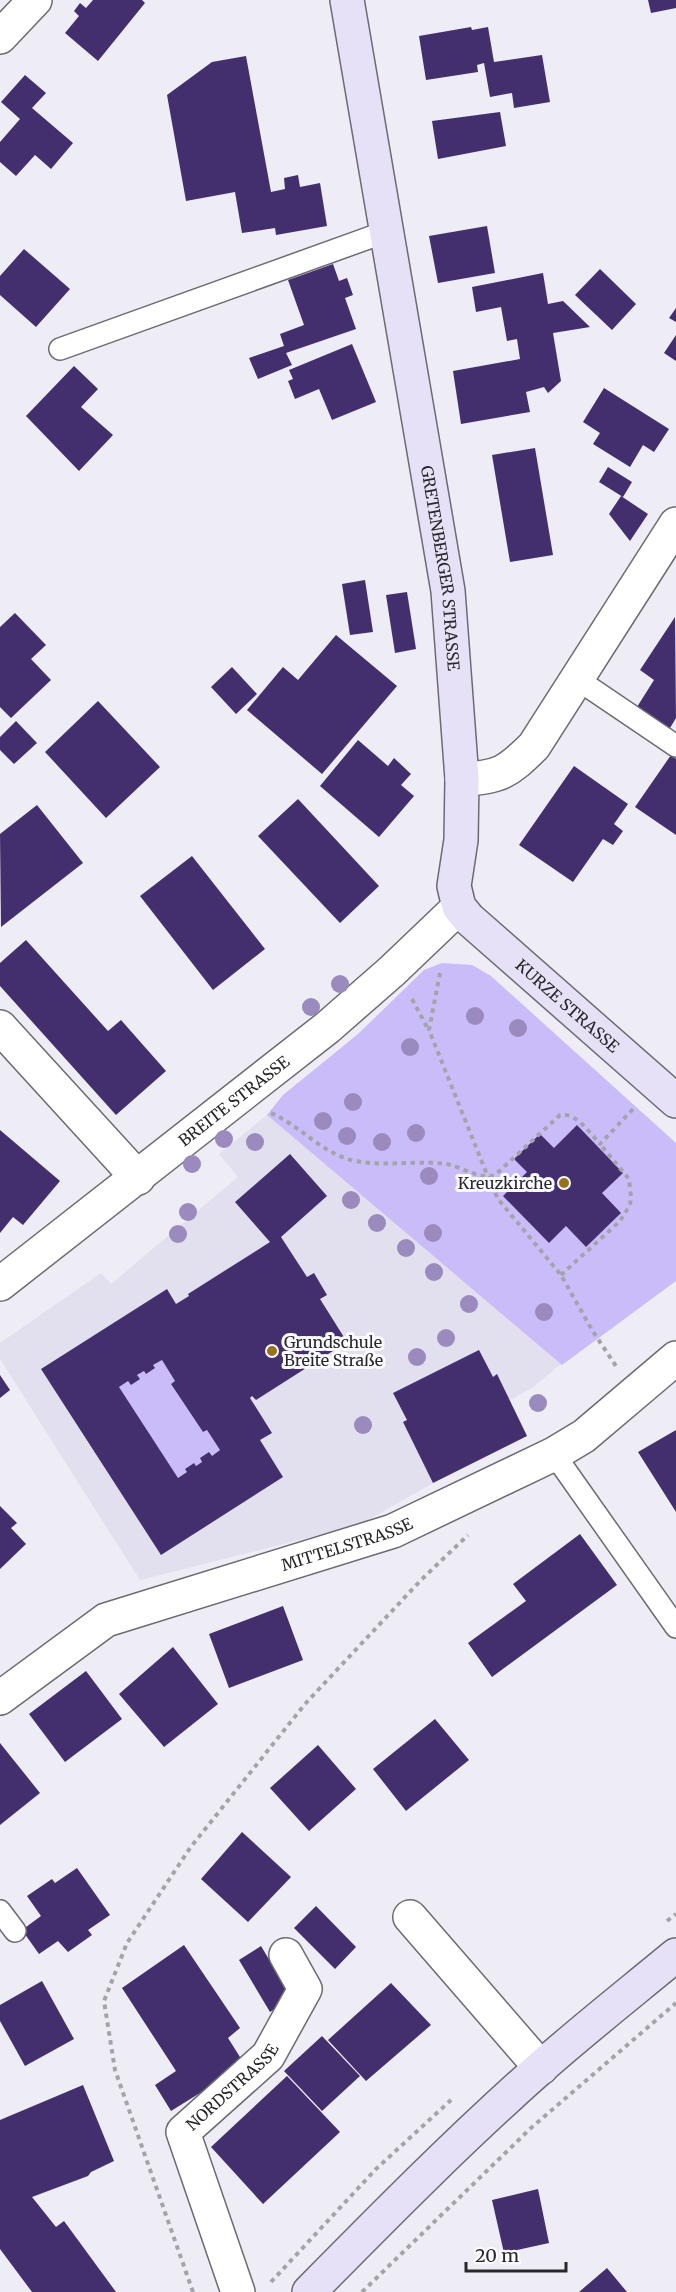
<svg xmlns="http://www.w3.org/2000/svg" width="676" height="2292" viewBox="0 0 676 2292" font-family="Merriweather,serif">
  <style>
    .built { fill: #e2dfef }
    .green { fill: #cabcf9 }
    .building { fill: #432f6e; fill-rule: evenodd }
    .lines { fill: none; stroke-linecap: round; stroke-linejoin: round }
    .lane-casing { stroke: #6c6a73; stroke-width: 24 }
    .street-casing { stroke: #6c6a73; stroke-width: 36 }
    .secondary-casing { stroke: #6c6a73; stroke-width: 36 }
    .path { stroke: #a5a3aa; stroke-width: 4; stroke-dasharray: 4.5 4.5; stroke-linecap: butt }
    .lane { stroke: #fff; stroke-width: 21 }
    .street { stroke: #fff; stroke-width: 33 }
    .secondary { stroke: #e6e1f6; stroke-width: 33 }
    .tree { fill: #9a8abd }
    .poi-dot { fill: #95721b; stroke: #fbfafe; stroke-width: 2 }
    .labels { text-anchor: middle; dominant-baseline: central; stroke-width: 6; stroke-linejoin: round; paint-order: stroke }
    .street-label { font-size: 16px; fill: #28282b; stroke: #fbfafe }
    .poi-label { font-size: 16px; fill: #28282b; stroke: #fbfafe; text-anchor: end }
  </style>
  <rect width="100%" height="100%" fill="#eeecf5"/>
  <path class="built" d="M267,1115L561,1364L532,1388L510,1400L527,1436L433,1483L359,1525L140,1580L0,1359V1343L101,1273L111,1284L238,1177L219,1154Z"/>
  <path class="green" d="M442,963L472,965L491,976L676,1143V1281L562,1365L267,1115L283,1095L358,1034L424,970Z
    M162,1360L175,1381L171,1384L203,1432L207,1430L220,1450L212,1456L200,1458L202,1462L196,1466L194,1463L185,1469L187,1472L178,1478L119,1387L128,1381L131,1385L139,1379L137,1375L144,1371L146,1374L153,1365Z"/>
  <path class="building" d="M93,0H142L145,3L98,61L65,33L79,16L74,11L80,3L86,8Z
    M648,0H676V8L651,13Z
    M471,27L472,30L488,27L494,62L542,55L550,102L514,108L512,93L490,97L484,63L477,65L478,72L426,80L419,36Z
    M246,56L271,192L285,189L284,178L298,175L300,187L320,183L327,226L276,235L275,228L242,233L235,192L186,201L167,95L212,62Z
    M25,75L46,93L32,108L73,143L51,169L35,155L16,176L0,162V142L20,119L1,102Z
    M500,112L506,146L438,159L432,121Z
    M487,226L495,273L438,283L429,236Z
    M24,249L70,289L36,327L0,295V276Z
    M333,264L339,281L347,278L353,295L345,298L356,329L286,353L292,365L258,379L249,358L284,346L280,334L304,325L288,280Z
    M600,269L636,304L612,330L575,295Z
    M543,273L548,304L563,301L590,327L553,333L561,381L548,393L544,387L526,392L530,412L461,424L453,371L520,359L517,339L507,341L501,307L476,312L472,287Z
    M676,308V322L669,318Z
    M676,335V361L664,353Z
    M352,344L376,402L332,420L319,389L295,399L288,381L293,379L289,370Z
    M74,366L98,389L81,407L113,435L79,471L26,416Z
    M604,388L669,429L654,452L643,445L630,467L593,444L600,433L583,422Z
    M535,448L553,555L510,562L492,455Z
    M608,467L632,482L623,497L599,482Z
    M621,496L648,514L630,541L609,514Z
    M365,580L373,632L350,635L342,584Z
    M407,592L416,649L395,653L386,595Z
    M15,613L46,645L31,659L51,680L11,718L0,707V627Z
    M675,617L676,718L670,728L637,707L654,680L640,670Z
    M336,635L397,686L322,774L247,710L283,667L298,680Z
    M232,667L257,694L236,714L211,687Z
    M98,701L160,767L106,818L45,752Z
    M16,721L37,743L14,764L0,750V737Z
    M358,740L388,766L394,758L411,774L401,785L414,796L379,837L320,786Z
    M671,755L676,759V835L635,807Z
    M574,766L628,804L614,824L623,831L613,845L603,839L573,882L519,845Z
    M298,799L379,886L340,923L258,836Z
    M37,805L83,863L1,927L0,834Z
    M192,856L265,949L213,990L140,896Z
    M26,940L108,1031L121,1020L166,1071L116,1115L0,986V963Z
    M577,1125L623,1173L602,1193L621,1213L586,1247L566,1226L549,1243L503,1196L527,1172L514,1159L540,1134L554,1148Z
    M0,1130L60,1181L23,1225L13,1217L0,1233Z
    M290,1154L327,1196L281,1237L307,1277L314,1273L327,1295L320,1299L347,1342L256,1400L252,1396L250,1398L272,1433L260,1440L283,1477L161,1555L41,1369L167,1289L176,1304L189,1296L188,1294L270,1242L235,1202ZM162,1360L175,1381L171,1384L203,1432L207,1430L220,1450L212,1456L209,1452L200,1458L202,1462L196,1466L194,1463L185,1469L187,1472L178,1478L119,1387L128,1381L131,1385L140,1379L137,1375L144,1371L146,1374L155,1368L153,1365Z
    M479,1350L493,1377L497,1374L527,1436L433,1483L403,1422L407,1420L393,1393Z
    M0,1375L10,1390L0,1398Z
    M676,1430V1512L638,1452Z
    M0,1506L17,1523L11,1528L26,1544L0,1569Z
    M580,1534L617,1585L492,1677L468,1643L526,1601L513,1584Z
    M283,1606L303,1660L229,1688L209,1634Z
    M173,1647L218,1704L164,1747L119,1694Z
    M86,1671L122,1719L65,1762L29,1714Z
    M435,1719L469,1760L406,1811L373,1769Z
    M0,1743L40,1793L0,1825Z
    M318,1745L356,1789L309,1831L270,1788Z
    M242,1832L291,1877L248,1922L201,1879Z
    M77,1868L110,1915L88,1930L92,1935L68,1952L58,1941L39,1954L22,1930L41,1916L27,1896L52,1879L55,1883Z
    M316,1906L356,1947L335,1969L294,1928Z
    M184,1945L240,2028L228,2038L245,2065L171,2111L155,2085L176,2071L122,1988Z
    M261,1946L292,1998L270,2012L239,1960Z
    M42,1981L74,2039L25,2066L0,2021V2005Z
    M391,1983L431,2025L366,2081L328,2040Z
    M322,2036L360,2076L322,2111L284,2071Z
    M287,2076L340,2132L263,2204L211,2147Z
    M83,2085L114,2161L91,2172L88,2176L32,2197L56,2227L64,2221L116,2292H32L0,2249V2120Z
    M538,2189L549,2243L504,2253L492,2200Z
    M607,2268L627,2292H579Z"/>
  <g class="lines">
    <defs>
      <path id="lane" d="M60,349L388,231
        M577,679L676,746
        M554,1454L676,1627
        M0,1911L15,1931"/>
      <g id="street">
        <path d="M0,37L35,0"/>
        <path d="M462,779C499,778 508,772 534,746L676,524"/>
        <path d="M0,1027L138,1178"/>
        <path id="s1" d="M0,1284L328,1027L392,971L459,907"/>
        <path id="s2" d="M0,1698L106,1620L393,1531L554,1454L584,1436L676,1358"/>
        <path d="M410,1917L541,2068"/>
        <path id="s3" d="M238,2292L183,2132L268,2056L305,1989L286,1955"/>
      </g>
      <g id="secondary">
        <path id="s4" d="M347,0L448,591L462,779L461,840L454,886L459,907L469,919L676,1101"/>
        <path d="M309,2292C384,2216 459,2140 539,2069C583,2030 630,1993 676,1955"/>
      </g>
    </defs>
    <use href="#lane" class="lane-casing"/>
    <use href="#street" class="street-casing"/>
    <use href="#secondary" class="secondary-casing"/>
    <path class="path" d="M440,973L429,1030L488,1177L498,1199L561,1275L592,1330L616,1366
      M412,999L428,1029
      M271,1113C301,1126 322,1154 355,1161C386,1167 416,1160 447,1164C462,1167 480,1180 495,1175L560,1115C576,1112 590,1133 600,1144L634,1108
      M561,1275L620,1221L630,1205L631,1197L629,1179L600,1144
      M667,1921L676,1914
      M271,2282L376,2169L451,2100
      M193,2292L115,2070L104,2001L127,1943L190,1848L305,1704L421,1580L468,1535
      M362,2292L531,2128L676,2003"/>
    <use href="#lane" class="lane"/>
    <use href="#street" class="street"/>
    <use href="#secondary" class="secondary"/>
  </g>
  <g class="tree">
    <circle cx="340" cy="984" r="9"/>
    <circle cx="311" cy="1007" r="9"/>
    <circle cx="475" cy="1016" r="9"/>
    <circle cx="518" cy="1028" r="9"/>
    <circle cx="410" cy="1047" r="9"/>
    <circle cx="353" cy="1102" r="9"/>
    <circle cx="323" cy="1121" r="9"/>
    <circle cx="416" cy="1133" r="9"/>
    <circle cx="347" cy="1136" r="9"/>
    <circle cx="224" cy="1139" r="9"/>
    <circle cx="255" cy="1142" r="9"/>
    <circle cx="382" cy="1142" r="9"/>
    <circle cx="192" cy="1164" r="9"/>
    <circle cx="429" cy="1176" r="9"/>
    <circle cx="351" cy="1200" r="9"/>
    <circle cx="188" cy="1212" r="9"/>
    <circle cx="377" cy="1223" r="9"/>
    <circle cx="433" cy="1233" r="9"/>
    <circle cx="178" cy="1234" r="9"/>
    <circle cx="406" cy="1248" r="9"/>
    <circle cx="434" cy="1272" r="9"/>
    <circle cx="469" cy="1304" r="9"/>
    <circle cx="544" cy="1312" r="9"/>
    <circle cx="446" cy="1338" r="9"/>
    <circle cx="417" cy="1357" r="9"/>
    <circle cx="538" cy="1403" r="9"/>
    <circle cx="363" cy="1425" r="9"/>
  </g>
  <g class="poi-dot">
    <circle cx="564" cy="1183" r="6"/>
    <circle cx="272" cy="1351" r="6"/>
  </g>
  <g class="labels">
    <g class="street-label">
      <text stroke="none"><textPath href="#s4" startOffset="576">GRETENBERGER STRASSE</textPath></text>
      <text stroke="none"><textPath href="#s4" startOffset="1064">KURZE STRASSE</textPath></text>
      <text stroke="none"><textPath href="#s1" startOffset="297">BREITE STRASSE</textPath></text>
      <text stroke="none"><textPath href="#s2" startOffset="384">MITTELSTRASSE</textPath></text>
      <text stroke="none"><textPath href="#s3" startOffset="236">NORDSTRASSE</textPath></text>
    </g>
    <g class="poi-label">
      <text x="552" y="1183">Kreuzkirche</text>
      <text x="284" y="1342" text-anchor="start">Grundschule<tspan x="284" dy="18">Breite Straße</tspan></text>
    </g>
  </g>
  <path d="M466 2262v9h100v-9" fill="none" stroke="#28282b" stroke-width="3"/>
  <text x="475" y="2262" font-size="18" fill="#28282b" stroke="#fbfafe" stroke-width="4.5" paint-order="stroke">20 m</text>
</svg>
